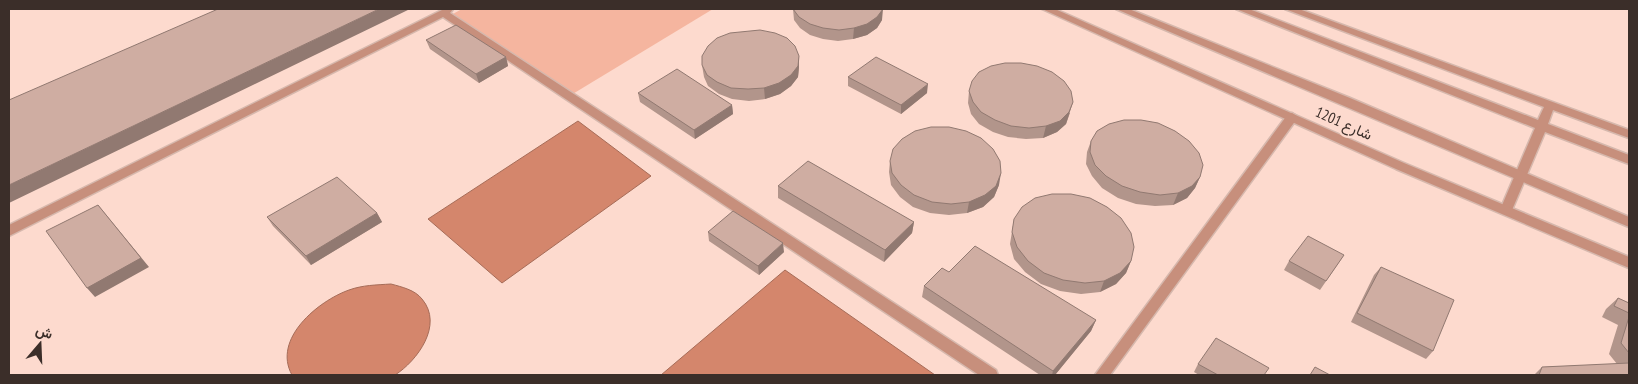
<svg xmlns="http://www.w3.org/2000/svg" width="1638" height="384" viewBox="0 0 1638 384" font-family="'PT Sans Narrow',Vazirmatn,sans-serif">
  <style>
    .green { fill: #f5b59f }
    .water { fill: #d4866c; stroke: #a66c58 }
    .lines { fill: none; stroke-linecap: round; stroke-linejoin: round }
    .service-casing { stroke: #d6b8ad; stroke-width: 3 }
    .minor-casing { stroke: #d6b8ad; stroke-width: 3 }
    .service { fill: #c78f7c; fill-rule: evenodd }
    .minor { fill: #c78f7c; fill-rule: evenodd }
    .wall { fill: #b2958b }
    .shaded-wall { fill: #917971 }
    .building { fill: #cfada2; stroke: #917971 }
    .labels { text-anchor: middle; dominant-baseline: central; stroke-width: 4.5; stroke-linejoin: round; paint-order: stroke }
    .street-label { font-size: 15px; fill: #3b2e29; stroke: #fddace }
  </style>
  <rect width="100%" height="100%" fill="#fddace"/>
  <path class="green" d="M462,9H713L571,95L451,15Z"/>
  <path class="water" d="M578,121L651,176L502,283L428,219Z
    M785,270L935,375H661Z
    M391,284C402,287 415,290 422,299C444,325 417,361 395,375H292C272,339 318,301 349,290C363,285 376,285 391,284Z"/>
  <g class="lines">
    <defs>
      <path id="service" d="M444,9H453L450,13L996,370L998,375H979L443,17L9,236V225Z
        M1236,9H1249L1538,120L1544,107L1285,9H1299L1629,130V138L1553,110L1548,124L1629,155V164L1545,132L1512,210L1511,213H1501L1500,210L1535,128Z
        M1292,113L1298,117L1296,120L1110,375H1095L1288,114Z"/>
      <path id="minor" d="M1042,9H1055L1404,163L1629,257V268L1396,169Z
        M1116,9H1129L1350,98L1629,217V227Z"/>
    </defs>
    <use href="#service" class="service-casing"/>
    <use href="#minor" class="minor-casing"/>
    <use href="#service" class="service"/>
    <use href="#minor" class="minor"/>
  </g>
  <path class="wall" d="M793,9L882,20L877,28L867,35L853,39L838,41L823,39L810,35L800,28L794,20Z
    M426,40L506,57L508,66L479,83L430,49Z
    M799,56V67L798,77L791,86L780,94L765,99L749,101L732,99L719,94L708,86L704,77L702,65Z
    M848,77L927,93L901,114L848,86Z
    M969,91L1070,113L1066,124L1057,132L1043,138L1026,139L1008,137L993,132L979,124L971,114L968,103Z
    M638,93L732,105L733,114L695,139L640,102Z
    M1091,141L1200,177L1195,188L1187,198L1173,205L1155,206L1136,204L1118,198L1102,188L1092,176L1086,164L1087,152Z
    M890,161L999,185L994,197L983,207L967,213L949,215L930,213L913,207L900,197L891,185L889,172Z
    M778,186L914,222L912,233L884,262L778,198Z
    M377,213L382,222L311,265L273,226L267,217Z
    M1014,219L1131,261L1126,273L1116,284L1100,292L1081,294L1060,291L1041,284L1025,272L1014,259L1010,244Z
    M708,232L784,252L759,275L709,241Z
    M1344,255L1320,290L1284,270L1289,261Z
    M1381,267L1433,351L1426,359L1351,322L1374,275Z
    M949,272L1096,320L1091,331L1055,375H1040L922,297L924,286Z
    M1618,298L1629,303V375H1534L1542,367L1617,364L1609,354L1618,325L1602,317L1606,309Z
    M1198,364L1264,375H1199L1194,372Z"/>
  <path class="shaded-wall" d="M379,9H410L9,203V185Z
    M883,9L882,20L877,28L867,35L853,39L854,28Z
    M799,56V67L798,77L791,86L780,94L765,99L764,88Z
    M506,57L508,66L479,83L476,74Z
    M928,84L927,93L901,114V105Z
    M1073,102L1066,124L1057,132L1043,138L1046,126Z
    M732,105L733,114L695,139L694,130Z
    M1001,173L999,185L994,197L983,207L967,213L969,202Z
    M1200,177L1195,188L1187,198L1173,205L1178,193Z
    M98,205L149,267L95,297L87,288Z
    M377,213L382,222L311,265L306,256Z
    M914,222L912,233L884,262L885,250Z
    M783,243L784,252L759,275L758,266Z
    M1131,261L1126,273L1116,284L1100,292L1104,281Z
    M1096,320L1091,331L1055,375H1052L1053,371Z"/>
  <path class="building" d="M218,9H379L9,185V100Z
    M793,9H883L877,17L867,24L854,28L839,30L823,28L810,24L799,17Z
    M456,25L506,57L476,74L426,40Z
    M760,30L775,33L787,38L795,46L799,56L798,66L791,75L779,83L764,88L748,89L731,88L717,82L707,75L702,65V56L708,46L717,38L730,33Z
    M876,57L928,84L901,105L848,77Z
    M1005,63H1021L1037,66L1052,72L1064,81L1071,91L1073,102L1069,112L1060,121L1046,126L1029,128L1011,126L995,120L981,112L973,102L969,91L972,81L979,72L991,66Z
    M677,69L732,105L694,130L638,93Z
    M1124,120H1141L1158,123L1175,131L1189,141L1199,153L1203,165L1200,177L1192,186L1178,193L1160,195L1140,192L1122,186L1106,176L1095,165L1090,152L1091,141L1097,131L1109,124Z
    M931,127H949L966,131L981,138L993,149L1000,161L1001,173L996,186L985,195L969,202L951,204L932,202L914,195L901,185L892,173L890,161L893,149L902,139L915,131Z
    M808,161L914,222L885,250L778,186Z
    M337,177L377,213L306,256L267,217Z
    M1052,194H1071L1090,198L1107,207L1121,218L1131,233L1134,247L1131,261L1120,273L1104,281L1085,283L1063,280L1044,273L1028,261L1017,247L1012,232L1014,219L1022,207L1035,198Z
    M98,205L141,258L87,288L46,231Z
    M733,211L783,243L758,266L708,232Z
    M1308,236L1344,255L1326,281L1289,261Z
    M975,246L1096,320L1053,371L924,286L942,268L949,272Z
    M1381,267L1454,300L1433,351L1357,313Z
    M1618,298L1629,303V313L1614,306Z
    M1629,317V353L1621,343Z
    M1216,338L1269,368L1264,375H1218L1198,364Z
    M1629,363V375H1539L1542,367Z
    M1315,367L1330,375H1310Z"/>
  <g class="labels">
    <g class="street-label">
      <text transform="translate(1344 123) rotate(24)">شارع 1201</text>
    </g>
  </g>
  <rect width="1638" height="384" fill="none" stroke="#3b2e29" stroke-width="20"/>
  <g transform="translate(40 344) rotate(19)" stroke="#fddace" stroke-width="4" paint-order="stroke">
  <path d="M0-4L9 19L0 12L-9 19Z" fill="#3b2e29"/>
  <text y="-8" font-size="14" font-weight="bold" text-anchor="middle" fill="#3b2e29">ش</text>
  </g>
</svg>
